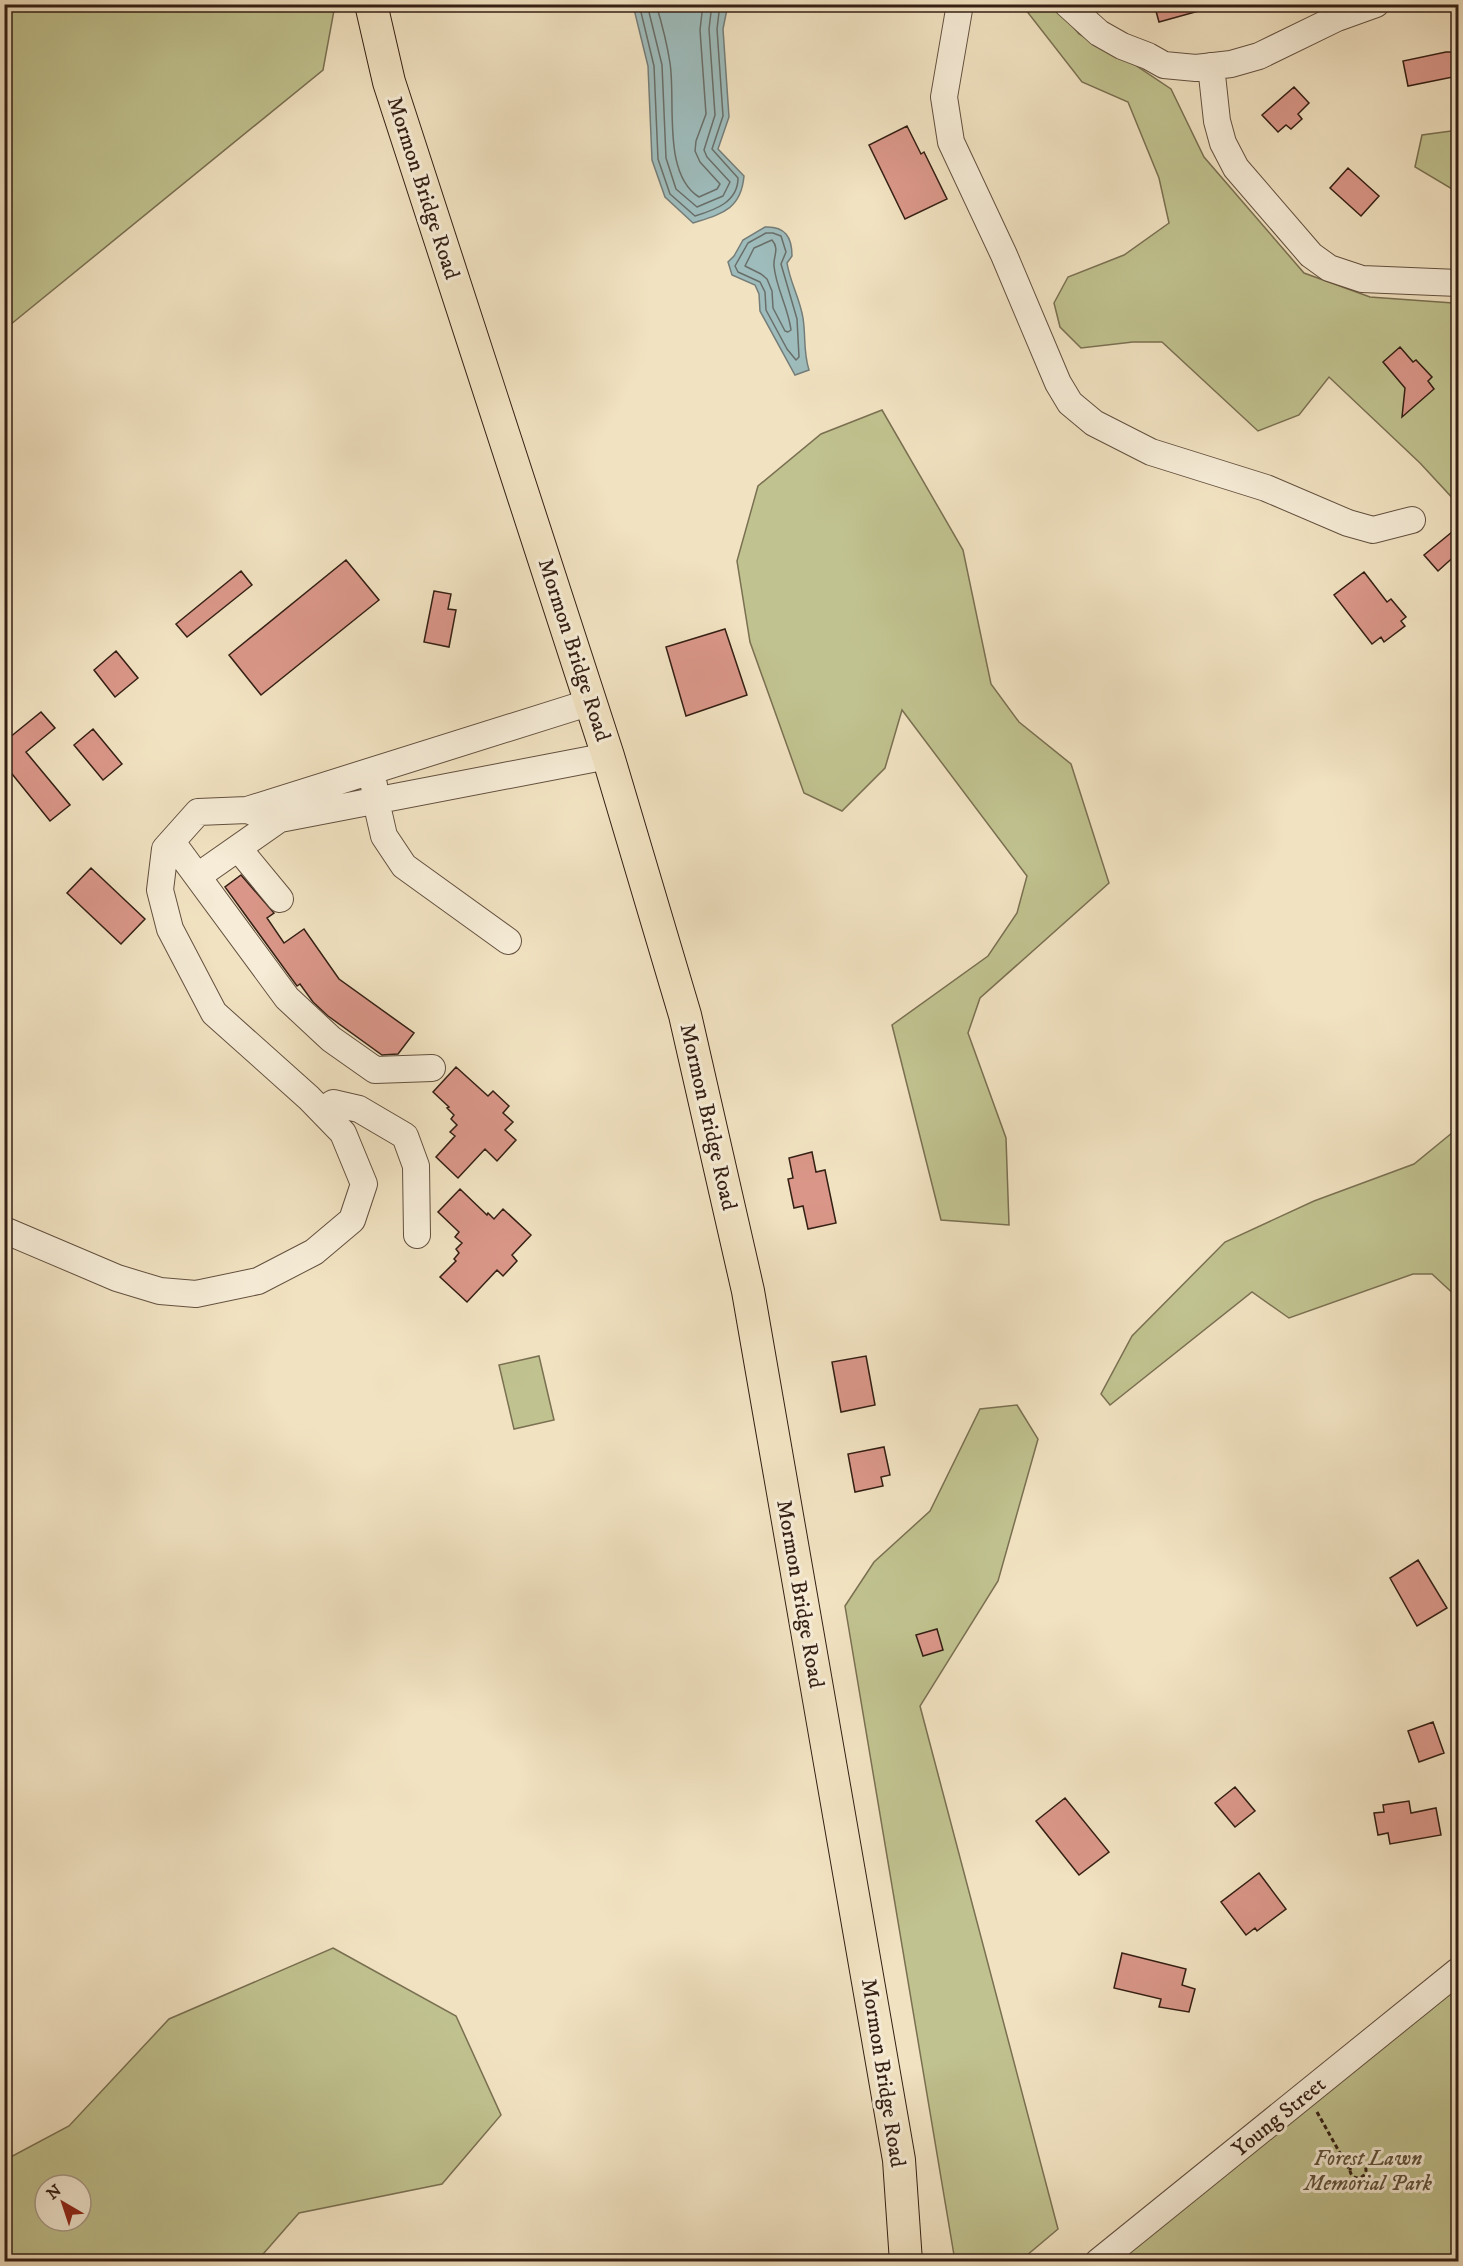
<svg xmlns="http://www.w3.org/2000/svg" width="1463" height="2266" viewBox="0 0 1463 2266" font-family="'IM FELL DW Pica',serif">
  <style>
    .green { fill: #c0c28f; stroke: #7a7052; stroke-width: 1.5; fill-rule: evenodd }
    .water { fill: #9ebcbc; stroke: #747d79; stroke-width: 1.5 }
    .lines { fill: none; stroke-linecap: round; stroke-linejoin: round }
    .shore { stroke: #696e68; stroke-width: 1.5 }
    .building { fill: #da9789; stroke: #341f14; stroke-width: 1.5 }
    .minor-casing { stroke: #63503f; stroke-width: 28 }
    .major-casing { stroke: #341f14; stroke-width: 34 }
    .path { stroke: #341f14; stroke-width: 3; stroke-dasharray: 4.5 3; stroke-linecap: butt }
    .minor { stroke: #f6ecd7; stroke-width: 26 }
    .major { stroke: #f1e2c1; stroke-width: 32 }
    .labels { text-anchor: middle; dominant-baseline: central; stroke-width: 6; stroke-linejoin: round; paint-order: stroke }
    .street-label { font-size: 22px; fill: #341f14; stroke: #f6ecd7 }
    .park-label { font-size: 22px; font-style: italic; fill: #5e5039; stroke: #f6ecd7 }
  </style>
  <rect width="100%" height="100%" fill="#f1e2c1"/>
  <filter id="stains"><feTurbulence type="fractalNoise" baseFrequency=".00333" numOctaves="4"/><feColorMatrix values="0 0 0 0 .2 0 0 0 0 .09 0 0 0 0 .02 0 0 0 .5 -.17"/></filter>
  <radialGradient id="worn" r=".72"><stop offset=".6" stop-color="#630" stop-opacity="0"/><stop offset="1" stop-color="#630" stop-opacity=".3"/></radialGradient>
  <path class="green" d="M5,4H335V5L323,70L5,329Z
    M1022,5H1055L1079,34L1135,65L1171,89L1204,157L1304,273L1370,297L1453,303L1458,305V504L1420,463L1329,377L1299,415L1258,431L1162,342H1133L1081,348L1060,327L1054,303L1068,277L1124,255L1169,223L1159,178L1128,102L1082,82Z
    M1458,130V187L1452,189L1415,167L1422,135Z
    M882,410L963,550L991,684L1019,722L1071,764L1109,883L980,998L968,1033L1006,1138L1009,1225L941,1220L892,1025L988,956L1017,913L1027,876L902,710L885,768L842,811L804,793L750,642L737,561L758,486L821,434Z
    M1458,1128V1298L1432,1274H1413L1289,1318L1252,1292L1110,1405L1101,1394L1132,1336L1225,1242L1314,1201L1414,1164Z
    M539,1356L554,1420L514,1429L499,1365Z
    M1017,1405L1038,1439L998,1581L920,1706L1058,2229L1020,2261H955L845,1606L874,1562L930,1511L980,1409Z
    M333,1948L456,2016L501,2115L442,2184L299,2213L257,2261H5V2160L69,2126L169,2019ZM45,2185H81V2221H45Z
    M1458,1984V2261H1111Z"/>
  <path class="water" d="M633,5H725L727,9L723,29L729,117L718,149L744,176C741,210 721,214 693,223L665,197L652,160L648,66Z
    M765,227C785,226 792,237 792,256L787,263C790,282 800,299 803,318C806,337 803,351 809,370L795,375L760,311L759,294L755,285L732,275L728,262L734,256L743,240Z"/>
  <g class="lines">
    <path class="shore" d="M639,4L654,66L658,159L670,194L695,216C715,210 738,202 738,178L712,149L723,116L717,29L720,4
      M647,4L662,65L666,158L676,189L697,207L723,196L730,182L707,157L704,150L715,115L709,29L712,4
      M656,4C662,24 667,43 670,63C676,101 662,174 699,197L717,189L720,184L700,162L695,151L696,141L706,114L700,30L703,4
      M766,233H773L781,236L786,252L781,264L797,319L799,357L796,360L787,349L766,310L765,292L760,282L738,272L735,266L748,243Z
      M772,240C780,249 773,256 774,266C776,288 788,307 791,330L788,332L785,331L773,308L772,291L767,279L761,274L745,266L754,248Z"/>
  </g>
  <path class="building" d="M1154,4H1205L1206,9L1159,22Z
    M1446,52H1453L1458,76L1408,86L1403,61Z
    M1294,87L1309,103L1298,114L1302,119L1291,129L1286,125L1278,132L1262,115Z
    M907,126L921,154L924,152L947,199L905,219L869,145Z
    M1348,168L1379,196L1361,216L1330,188Z
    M1400,347L1413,362L1416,360L1432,377L1428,381L1434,389L1402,417L1405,388L1383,362Z
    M1458,527V553L1438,571L1424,555Z
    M346,560L379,600L261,695L229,655Z
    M241,571L252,585L187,637L176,624Z
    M1364,572L1387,602L1391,599L1406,617L1401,621L1405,626L1384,642L1381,637L1372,644L1334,595Z
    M434,591L451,594L448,609L456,610L449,647L424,642Z
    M725,629L747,695L686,716L666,647Z
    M116,651L138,678L115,697L94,670Z
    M41,712L55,728L26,752L70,805L50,821L4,764V742Z
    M93,729L122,764L103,780L74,745Z
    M91,868L145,919L121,944L67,893Z
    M241,875L274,913L267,918L284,943L304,929L339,979L414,1033L398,1054L382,1055L328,1016L313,1002L300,984L297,986L225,887Z
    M456,1067L488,1096L493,1091L509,1106L503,1113L513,1122L505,1130L516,1140L497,1161L485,1149L458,1178L436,1157L455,1136L450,1132L457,1125L451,1119L454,1115L447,1108L449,1107L433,1092Z
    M812,1152L816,1172L825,1170L836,1223L808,1229L803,1206L794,1208L788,1179L793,1178L789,1158Z
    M460,1189L487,1215L488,1213L494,1219L503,1209L531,1235L512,1255L517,1261L503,1276L497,1270L467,1302L440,1277L456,1261L454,1259L459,1253L456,1249L462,1243L455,1237L459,1232L438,1212Z
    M866,1356L875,1405L841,1412L832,1362Z
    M884,1447L890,1475L881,1477L883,1486L855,1492L848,1454Z
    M1418,1560L1447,1608L1417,1626L1390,1578Z
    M937,1629L943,1650L923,1656L916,1635Z
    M1433,1722L1444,1753L1419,1762L1408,1731Z
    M1235,1787L1255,1811L1235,1827L1215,1803Z
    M1065,1798L1109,1852L1079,1875L1036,1821Z
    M1409,1801L1411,1813L1436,1808L1441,1835L1390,1844L1388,1833L1378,1835L1374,1813L1384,1812L1383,1805Z
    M1259,1873L1286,1909L1257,1931L1255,1928L1246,1935L1221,1902Z
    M1122,1953L1186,1969L1182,1985L1195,1989L1189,2012L1159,2007L1161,1999L1114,1988Z"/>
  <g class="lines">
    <defs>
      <path id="minor" d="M960,4L944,97L951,142L1004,255L1058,383L1070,403L1094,423L1151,452L1266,488L1348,523L1373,530L1412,520
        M1067,4L1099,33L1122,46L1148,56L1164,65L1196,68L1231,64L1259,56L1337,18L1376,4
        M1211,66L1217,121L1223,143L1236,168L1311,255L1329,268L1362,279L1458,283
        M374,785L376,801L384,836L404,866L508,941
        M247,810L275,820L608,756
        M172,842L287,998L331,1039L375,1070L432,1068
        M238,848L280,899
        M198,876L278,820
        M322,1111L333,1103L359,1109L405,1136L416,1166L417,1235
        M4,1230L117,1278L160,1291L196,1294L258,1281L314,1252L352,1220L364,1184L343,1133L309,1098L214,1013L170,929L160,890L165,849L198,812L247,810L591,702
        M1098,2262L1458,1971"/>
      <path id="major" d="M371,4L389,82L608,756L685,1015L748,1291L899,2160L906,2262"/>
    </defs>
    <use href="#minor" class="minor-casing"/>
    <use href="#major" class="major-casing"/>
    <path class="path" d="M1317,2112L1350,2171
      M1350 2170a8 8 0 1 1 16 0a8 8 0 1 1-16 0Z"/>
    <use href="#minor" class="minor"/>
    <use href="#major" class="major"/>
  </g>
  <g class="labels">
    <g class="street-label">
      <text transform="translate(423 188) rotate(72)">Mormon Bridge Road</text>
      <text transform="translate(574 650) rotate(72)">Mormon Bridge Road</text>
      <text transform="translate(708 1117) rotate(77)">Mormon Bridge Road</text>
      <text transform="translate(800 1594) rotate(80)">Mormon Bridge Road</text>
      <text transform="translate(883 2073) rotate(81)">Mormon Bridge Road</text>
      <text transform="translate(1279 2117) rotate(-39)">Young Street</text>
    </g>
    <g class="park-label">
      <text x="1368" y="2158">Forest Lawn<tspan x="1368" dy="25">Memorial Park</tspan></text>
    </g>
  </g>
  <rect width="1463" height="2266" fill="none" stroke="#f1e2c1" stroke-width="24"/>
  <rect x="6" y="6" width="1451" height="2254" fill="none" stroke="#341f14" stroke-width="3"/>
  <rect x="12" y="12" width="1439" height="2242" fill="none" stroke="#341f14" stroke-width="1.5"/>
  <g transform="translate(63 2203) rotate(321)"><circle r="28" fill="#f6ecd7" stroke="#a89a89" stroke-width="1.5"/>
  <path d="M0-4.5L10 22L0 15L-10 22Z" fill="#8f2418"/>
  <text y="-9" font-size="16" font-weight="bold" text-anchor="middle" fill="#341f14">N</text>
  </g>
  <rect width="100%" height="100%" filter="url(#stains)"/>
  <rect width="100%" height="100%" fill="url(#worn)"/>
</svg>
